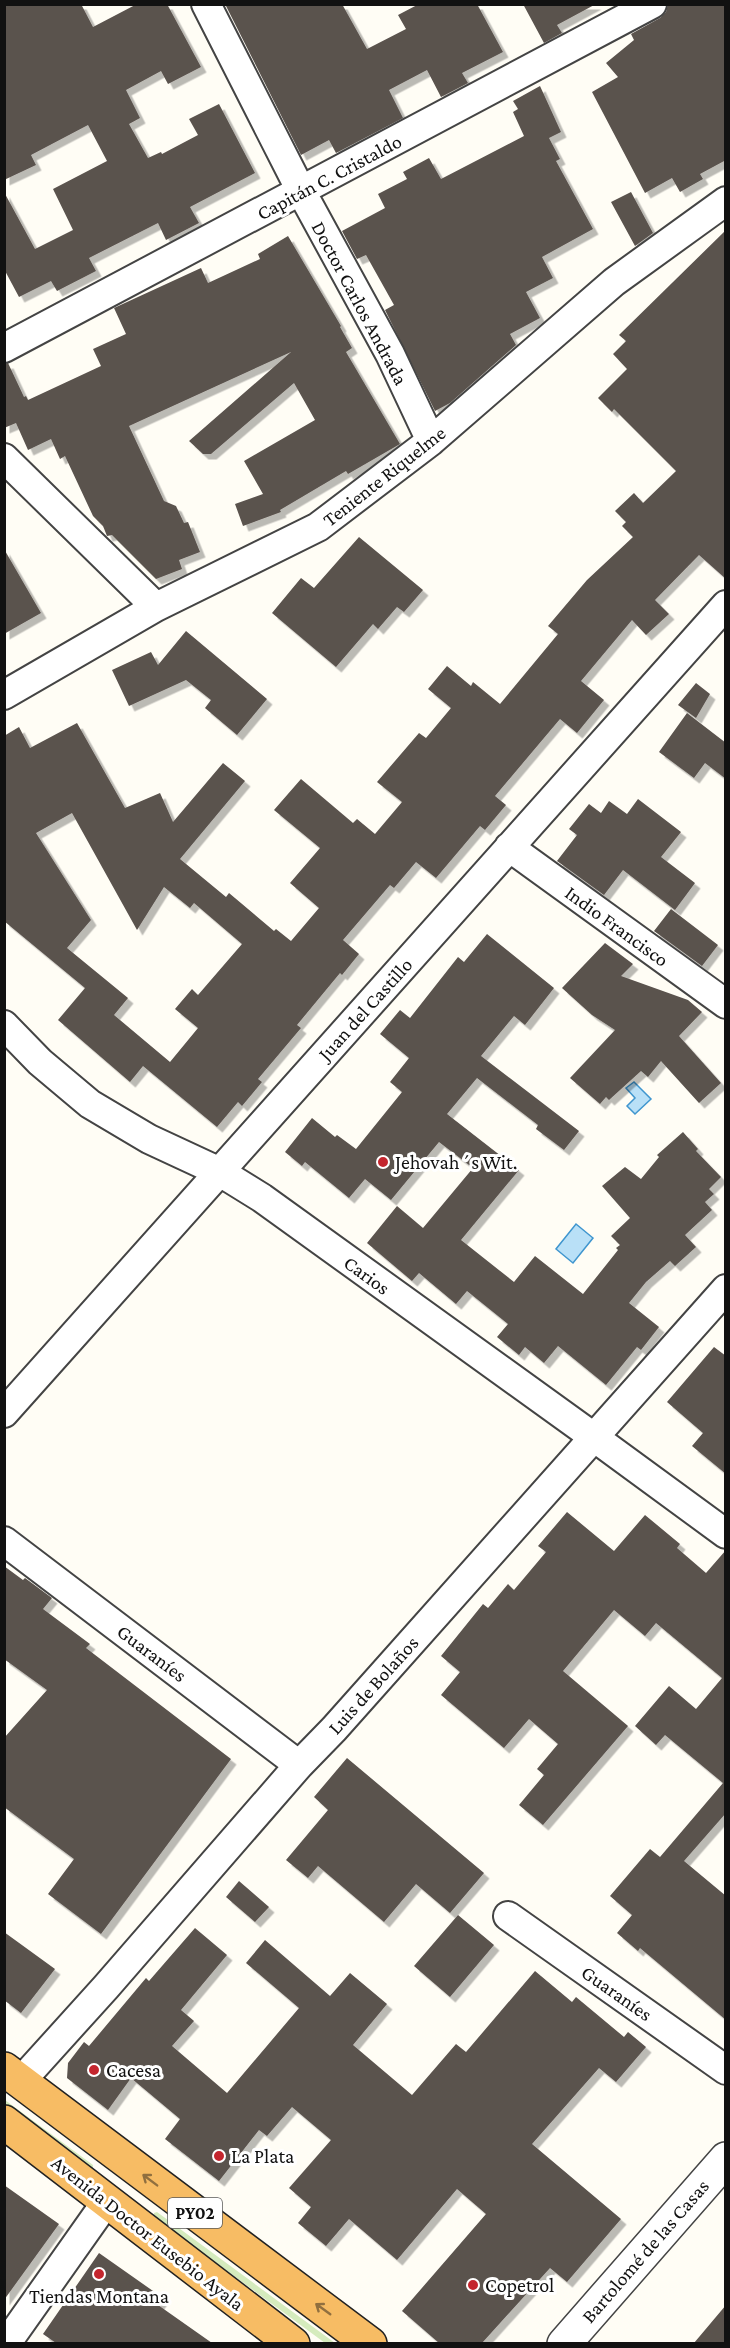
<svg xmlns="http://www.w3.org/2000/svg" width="730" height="2348" viewBox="0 0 730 2348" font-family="'Crimson Pro',serif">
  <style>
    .green { fill: #d5ebbd }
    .water { fill: #b9e0f7; stroke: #3f96cf; stroke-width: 1.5 }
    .building { fill: #5a524d; fill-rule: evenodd; filter: url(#shadow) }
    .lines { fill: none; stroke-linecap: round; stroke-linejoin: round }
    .minor-casing { stroke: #444; stroke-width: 32 }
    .tertiary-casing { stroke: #444; stroke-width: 36 }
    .trunk-casing { stroke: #222; stroke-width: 36 }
    .minor { stroke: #fff; stroke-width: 28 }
    .tertiary { stroke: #fff; stroke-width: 33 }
    .trunk { stroke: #f7bc64; stroke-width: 33 }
    .oneway { stroke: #906f3f }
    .poi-dot { fill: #c4262e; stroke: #fff; stroke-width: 2 }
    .labels { text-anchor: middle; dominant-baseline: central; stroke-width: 6; stroke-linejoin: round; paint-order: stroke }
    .shield { fill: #fff; stroke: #585858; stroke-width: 1.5 }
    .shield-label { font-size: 18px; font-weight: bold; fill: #111 }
    .street-label { font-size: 20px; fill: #111; stroke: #fff }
    .poi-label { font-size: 20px; fill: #111; stroke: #fff; text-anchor: start }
  </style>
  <defs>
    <filter id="shadow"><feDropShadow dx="5.5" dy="5.5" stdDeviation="0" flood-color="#0004"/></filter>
  </defs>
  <rect width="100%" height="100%" fill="#fffdf5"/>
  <path class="green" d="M5,2100L93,2165V2170L5,2108Z
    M157,2212L335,2343H325L154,2217V2213Z"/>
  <path class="water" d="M634,1082L651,1099L635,1114L627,1106L635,1098L626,1088Z
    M576,1224L593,1238L573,1263L556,1249Z"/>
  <path class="building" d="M4,4H81L93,27L137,4H167L201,67L168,84L161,71L126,90L140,118L129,124L148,158L161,152L162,154L198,135L189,119L219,104L255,173L190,207L199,223L166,240L158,223L89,258L96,271L57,291L51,281L19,297L4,269V192L35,249L73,230L53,189L107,161L88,125L31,155L36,165L4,180Z
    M225,4H342L367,49L406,29L398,15L419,4H477L503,52L462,73L468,83L441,97L427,70L389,90L403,118L336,153L329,140L301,155Z
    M523,4H596L557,25L562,33L544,43Z
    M668,4H726V160L700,174L703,179L680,192L672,178L645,193L592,92L618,77L606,63L634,40L631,34L660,18L666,12Z
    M540,86L561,132L549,138L560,159L556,161L593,229L542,257L553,278L526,292L540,318L510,334L516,345L450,403L435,411L385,310L394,305L366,255L357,259L342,231L385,208L378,194L407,179L403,172L429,158L441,179L524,136L513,112L518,109L513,101Z
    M631,192L653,233L635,246L611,202Z
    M726,230V579L699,555L655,600L669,614L646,635L632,620L581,681L604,700L577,733L560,719L495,796L506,805L485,830L480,826L436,878L416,862L394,888L390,885L343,940L359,954L342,975L340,973L297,1025L301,1028L258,1079L262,1082L242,1106L238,1102L217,1127L143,1066L130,1082L58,1020L85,988L4,921V736L19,727L30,748L77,723L125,808L160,793L173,822L223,763L245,781L180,859L226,897L229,893L274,931L276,929L291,941L319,908L290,883L320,848L274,810L301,779L353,823L357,819L375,834L402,802L377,782L419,733L426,738L451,708L428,689L447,666L471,686L473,682L500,704L558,634L548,626L587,580L633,537L622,526L626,522L615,511L634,493L643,503L676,471L614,409L612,412L598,398L627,369L613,354L626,341L619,335ZM72,813L137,930L164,887L190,908L194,903L242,944L198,995L192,989L175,1009L198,1028L170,1062L114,1015L128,998L67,948L91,920L36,833Z
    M288,236L341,326L340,327L352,348L346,352L400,444L348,474L346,471L280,510L281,512L243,526L235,504L263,494L244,461L315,420L294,383L211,454H203L189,441L291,352L129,426L164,501L176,506L184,523L188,522L200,552L179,560L182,569L156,579L112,535L107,536L103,526L93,516L65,456L60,459L51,439L28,450L16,423L4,428V364L8,363L24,397L26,396L28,400L101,366L93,349L126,334L114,308L201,268L208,283L260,259L258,254Z
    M359,537L423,590L404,612L397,607L378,629L373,624L336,667L272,613L301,578L314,588Z
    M4,549L41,613L4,634Z
    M186,631L267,699L237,735L205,708L211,700L186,680L129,706L112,670L151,652L158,665Z
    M696,683L710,694L696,718L678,705Z
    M687,713L726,743V779L705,763L694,778L659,752Z
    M638,799L681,832L661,857L695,883L675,910L623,870L604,895L557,861L577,835L569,829L589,804L601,813L609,801L627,814Z
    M671,909L718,945L702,966L654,931Z
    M487,934L554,988L525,1025L514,1016L481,1056L579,1131L564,1150L536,1129L538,1125L477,1078L447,1114L519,1170L461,1240L514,1282L535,1256L583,1294L618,1250L616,1248L620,1245L611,1236L630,1218L602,1186L625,1167L641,1179L659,1157L657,1155L683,1132L698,1149L696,1151L721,1177L709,1189L714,1194L705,1202L712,1210L685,1235L696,1247L675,1266L670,1261L646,1282L629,1303L659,1327L641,1350L637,1347L606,1385L558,1346L544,1363L525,1347L519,1355L497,1337L508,1324L467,1291L456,1304L419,1273L412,1281L367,1243L397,1206L423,1228L473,1168L439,1142L391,1200L365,1179L349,1198L305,1162L302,1166L285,1152L312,1118L335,1137L337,1135L356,1149L402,1092L390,1082L409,1058L380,1034L400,1010L410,1018L458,957L464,962Z
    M605,943L633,964L621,976L688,1000L702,1012L679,1036L721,1083L699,1103L661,1061L648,1077L641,1071L609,1100L606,1097L600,1104L570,1078L615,1030L592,1015L562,988Z
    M714,1347L726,1356V1474L692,1446L703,1433L667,1402Z
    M567,1512L614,1551L645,1515L680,1544L677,1548L706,1573L726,1550V1813L684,1861L726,1896V2020L640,1948L638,1951L617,1933L632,1915L610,1896L650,1849L660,1857L723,1783L665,1735L656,1745L635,1726L669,1686L696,1709L722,1678L656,1623L645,1636L614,1610L563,1671L628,1726L543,1825L519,1805L544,1775L537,1769L558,1744L529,1719L504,1748L441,1695L460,1672L441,1656L483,1604L488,1608L508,1584L514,1590L546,1552L538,1546Z
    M4,1566L23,1580L25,1578L52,1598L43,1609L90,1644L86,1648L231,1759L101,1934L48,1894L74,1859L4,1807V1738L47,1690L4,1659Z
    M347,1758L484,1873L450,1913L416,1884L384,1922L318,1866L308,1878L286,1860L328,1810L314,1797Z
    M239,1881L269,1907L255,1922L226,1897Z
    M458,1915L494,1945L450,1997L414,1966Z
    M195,1928L227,1955L181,2010L194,2021L172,2046L227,2093L299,2008L246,1963L265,1940L330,1996L350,1973L387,2004L353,2045L412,2095L456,2044L466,2052L535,1971L572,2002L576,1997L624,2037L628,2032L646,2047L616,2082L599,2068L532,2144L621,2219L567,2282L550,2268L482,2343H439L402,2311L486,2214L457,2189L397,2260L349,2219L326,2246L298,2223L311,2207L289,2188L331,2140L292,2107L267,2136L259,2130L219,2181L165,2139L180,2119L131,2078L108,2110L67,2078L68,2063L84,2042L89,2046L146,1978L149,1981Z
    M4,1932L55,1969L21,2013L4,2000Z
    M4,2185L59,2224L4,2300Z
    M99,2253L163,2298L158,2305L212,2343H56L43,2334Z
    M726,2305V2343H694Z"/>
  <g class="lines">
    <defs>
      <path id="minor" d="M206,4L301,191L390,354L431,441
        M4,348L652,4
        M4,458L156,607
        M4,695L156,607L318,527L431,441L614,282L726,201
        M509,847L726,1004
        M4,1025L40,1062L90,1104L149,1139L220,1172L262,1198L595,1438L726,1534
        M4,1413L726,605
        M4,1541L299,1765
        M508,1916L726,2070
        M21,2081L106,1987L299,1765L334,1729L726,1289
        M6,2344L107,2201"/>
      <path id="tertiary" d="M564,2344L726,2159"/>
      <path id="trunk" d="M4,2069L370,2344
        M4,2122L293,2344"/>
    </defs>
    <use href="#minor" class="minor-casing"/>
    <use href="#tertiary" class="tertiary-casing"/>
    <use href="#trunk" class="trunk-casing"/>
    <use href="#minor" class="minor"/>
    <use href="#tertiary" class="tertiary"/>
    <use href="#trunk" class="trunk"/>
  </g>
  <defs><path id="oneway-shaft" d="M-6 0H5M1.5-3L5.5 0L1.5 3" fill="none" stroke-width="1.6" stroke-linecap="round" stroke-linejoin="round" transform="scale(1.5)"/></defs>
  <g class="oneway">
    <use href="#oneway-shaft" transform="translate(150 2180) rotate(-143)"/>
    <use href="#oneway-shaft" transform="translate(323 2309) rotate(-144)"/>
  </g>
  <g class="poi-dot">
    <circle cx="383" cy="1162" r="6"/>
    <circle cx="94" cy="2070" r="6"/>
    <circle cx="219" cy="2156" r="6"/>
    <circle cx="99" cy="2274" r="6"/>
    <circle cx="473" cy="2285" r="6"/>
  </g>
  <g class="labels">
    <rect class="shield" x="168" y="2198" width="54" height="30" rx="4.5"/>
    <g class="shield-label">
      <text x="195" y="2213">PY02</text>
    </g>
    <g class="street-label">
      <text transform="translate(329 177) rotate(-28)">Capitán C. Cristaldo</text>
      <text transform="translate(360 303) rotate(62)">Doctor Carlos Andrada</text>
      <text transform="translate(384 476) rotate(-38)">Teniente Riquelme</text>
      <text transform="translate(617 926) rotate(36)">Indio Francisco</text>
      <text transform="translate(365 1009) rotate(-48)">Juan del Castillo</text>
      <text transform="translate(367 1275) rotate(36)">Carios</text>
      <text transform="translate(152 1653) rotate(37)">Guaraníes</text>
      <text transform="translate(373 1685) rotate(-48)">Luis de Bolaños</text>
      <text transform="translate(617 1993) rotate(35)">Guaraníes</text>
      <text transform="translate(148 2233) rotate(38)">Avenida Doctor Eusebio Ayala</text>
      <text transform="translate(645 2251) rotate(-49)">Bartolomé de las Casas</text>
    </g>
    <g class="poi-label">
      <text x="395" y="1162">Jehovah´s Wit.</text>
      <text x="106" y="2070">Cacesa</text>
      <text x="231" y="2156">La Plata</text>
      <text x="485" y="2285">Copetrol</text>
      <text x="99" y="2296" text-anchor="middle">Tiendas Montana</text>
    </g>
  </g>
  <rect width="730" height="2348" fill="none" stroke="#111111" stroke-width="12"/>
</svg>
